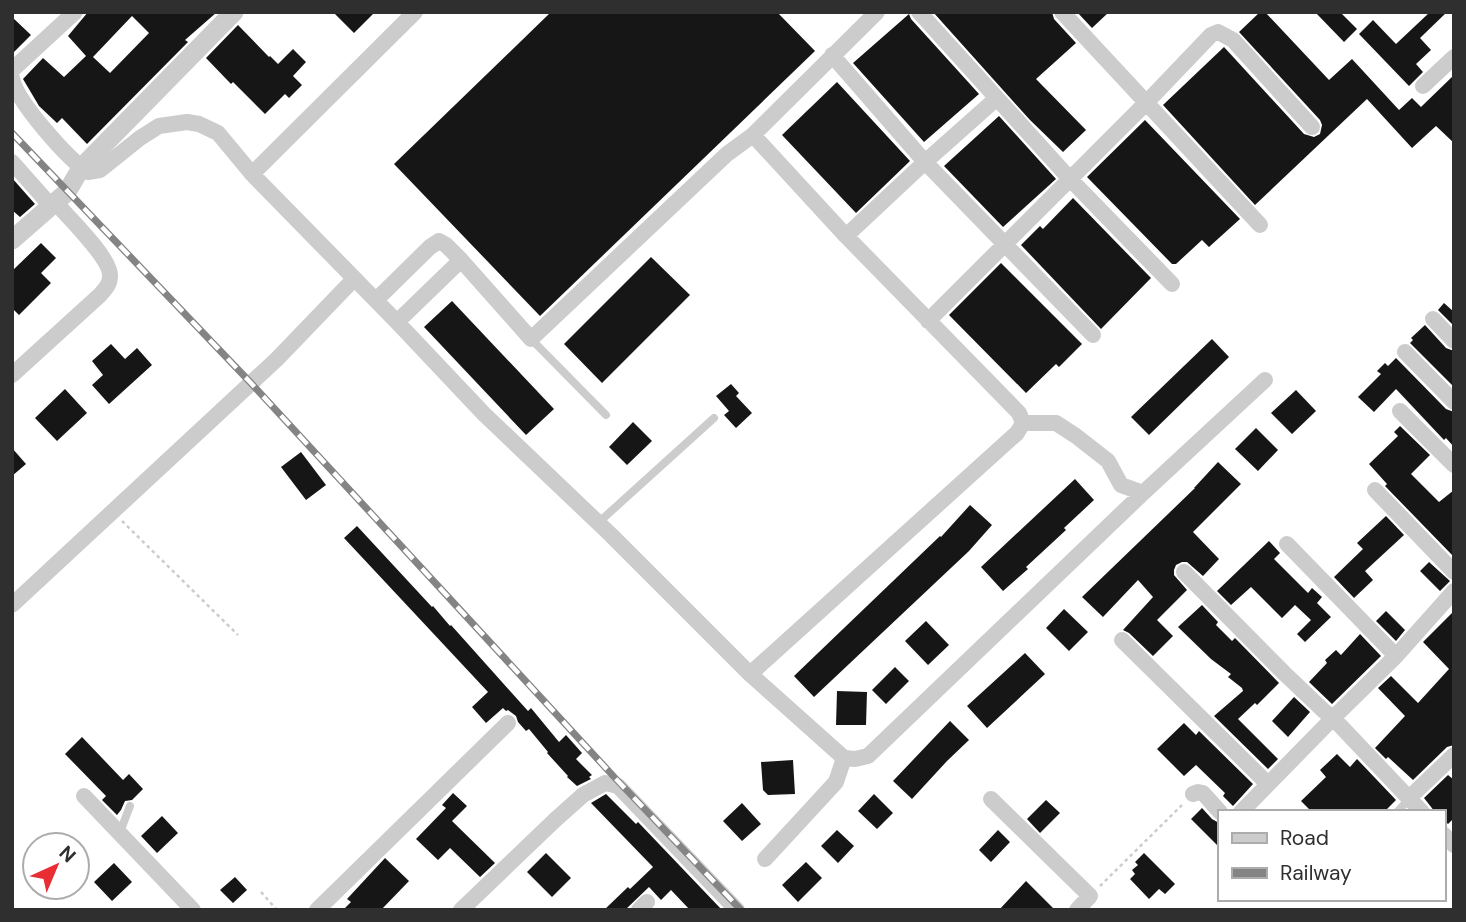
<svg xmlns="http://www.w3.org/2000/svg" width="1466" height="922" viewBox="0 0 1466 922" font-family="'DM Sans',sans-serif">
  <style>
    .building { fill: #161616; fill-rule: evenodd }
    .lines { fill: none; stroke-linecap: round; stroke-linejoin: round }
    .path { stroke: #ccc; stroke-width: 2.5; stroke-dasharray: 3.5 3.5; stroke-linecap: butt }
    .service { stroke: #ccc; stroke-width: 8 }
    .minor { stroke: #ccc; stroke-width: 16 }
    .tertiary { stroke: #ccc; stroke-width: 19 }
    .rail-casing { stroke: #848484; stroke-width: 7 }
    .rail { stroke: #fff; stroke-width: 4.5; stroke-dasharray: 13; stroke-linecap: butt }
  </style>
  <rect width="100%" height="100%" fill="#fff"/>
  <path class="building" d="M88,12H217L185,40L188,42L87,144L62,118L57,123L39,106L23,79L43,58L64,77L86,56L68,36ZM132,16L149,33L110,73L93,57Z
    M333,12H375L354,33Z
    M551,12H777L815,51L540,316L394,164Z
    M933,12H1052L1054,19L1076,43L1036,79L1086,130L1063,152L1030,120Z
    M1077,12H1109L1092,28Z
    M1260,12H1265L1329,80L1352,59L1399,110L1412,98L1421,107L1454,75V143L1436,126L1412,148L1367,99L1255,205L1163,105L1224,47L1304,134L1314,137L1320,134L1322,125L1320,120L1239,32Z
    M1315,12H1340L1357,29L1344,42Z
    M1430,12H1447L1420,38L1431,50L1416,64L1423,72L1409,86L1359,34L1373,20L1396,44Z
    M909,14L911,19L979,94L924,142L853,63Z
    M12,17L31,35L12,54Z
    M238,25L269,57L270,56L278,64L293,49L306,62L293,76L302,85L289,98L285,94L265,114L233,82L231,84L206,58Z
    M837,82L910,161L856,213L782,135Z
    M999,116L1056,179L1003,227L944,166Z
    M1145,120L1240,219L1209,247L1202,240L1176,264H1172L1087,177Z
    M12,178L35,204L20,217L12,210Z
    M1073,198L1151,278L1101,329L1021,245L1040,226L1043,229Z
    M41,243L56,258L41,273L51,283L19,315L12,308V271Z
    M651,257L690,295L602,383L564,344Z
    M1001,263L1082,344L1059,367L1056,364L1026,393L949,315Z
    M452,301L554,409L526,435L424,327Z
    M1444,303L1454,312V326L1438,310Z
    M1425,325L1446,348L1454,351V387L1410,343L1413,340L1411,338Z
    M1212,339L1229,357L1149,435L1131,417Z
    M111,344L125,359L137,348L152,365L109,404L92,385L103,375L92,361Z
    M1396,358L1446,409L1454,412V447L1446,438L1444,440L1396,389L1374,412L1358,397L1381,374L1377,371L1385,363L1388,366Z
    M731,384L739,393L736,396L752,413L736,428L724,415L729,411L716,396Z
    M65,389L87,413L57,441L35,418Z
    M1296,390L1316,411L1292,434L1271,413Z
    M633,422L652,441L627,465L609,447Z
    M1400,426L1430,455L1411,474L1439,502L1454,490V557L1385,486L1387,484L1369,464L1398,436L1394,432Z
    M1256,428L1278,450L1258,471L1235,449Z
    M12,448L26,464L12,476Z
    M301,452L326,485L306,500L281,467Z
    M1218,462L1241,484L1193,532L1219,559L1203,576L1187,562H1182L1176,565L1174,570V575L1187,590L1157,620L1173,636L1153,656L1129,633L1123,630L1153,597L1138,580L1103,617L1082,597L1195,488H1194Z
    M1075,479L1094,500L1064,528L1066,530L1026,567L1028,569L1003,591L981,567Z
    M970,505L992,525L969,551L814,697L794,676L940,536L941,537Z
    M1386,516L1404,535L1365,571L1373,580L1354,598L1334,577L1363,549L1357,543Z
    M357,526L432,607L433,606L450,626L451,625L528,711L531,708L559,742L566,735L582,753L576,759L592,775L589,777L591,779L577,786L567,777L568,776L547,753L548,752L529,729L526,731L518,722L516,716L508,710L506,711L503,708L486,723L472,707L488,692L344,538Z
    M1269,541L1280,553L1274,559L1308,593L1312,588L1322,597L1317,603L1331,617L1305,642L1297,634L1311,620L1295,605L1282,618L1251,587L1231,605L1217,591Z
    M1429,562L1450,581L1440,591L1420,571Z
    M1202,605L1218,622L1216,625L1232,641L1235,638L1279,683L1257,705L1255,703L1238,719L1278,759L1268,769L1214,716L1243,691L1242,688L1228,677L1231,674L1211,659L1178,627Z
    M1064,609L1088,632L1069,651L1046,628Z
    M1386,611L1405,630L1396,641L1376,621Z
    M1454,611V745L1447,747L1413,780L1388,757L1386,759L1375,748L1405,716L1378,688L1391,676L1418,703L1449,669L1423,642Z
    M926,621L949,645L928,665L905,641Z
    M1360,634L1381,656L1332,704L1309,682L1327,663L1325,660L1336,650L1341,655Z
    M1025,653L1045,674L987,728L967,706Z
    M895,667L909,681L886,704L872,690Z
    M837,691L867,692L866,725H836Z
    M1294,697L1310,712L1288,737L1272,721Z
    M950,721L969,740L947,761L912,799L893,781Z
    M1184,723L1196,735L1199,731L1253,784L1233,806L1223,796L1225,793L1196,765L1184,776L1157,749Z
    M82,737L123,780L129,774L143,789L132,800L125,801L121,810L117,815L102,800L106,796L65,754Z
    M1337,754L1350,767L1357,759L1396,800L1384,812H1312L1301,801L1326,777L1320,770Z
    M793,760L795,794L768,795L763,790L761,762Z
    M1448,775L1454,780V818L1448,824L1443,819V812H1435L1424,798Z
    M453,793L467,806L452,821L495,863L480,877L450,848L438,860L416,839L446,808L442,805Z
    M606,794L636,824L638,822L722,910H690L671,890L661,900L649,887L625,910H604L628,887L630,889L653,867L591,803Z
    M874,794L893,813L877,829L858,811Z
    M1046,800L1060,813L1040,833L1027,819Z
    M742,803L761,824L742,841L723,821Z
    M1202,808L1212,819L1219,823V847L1191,819Z
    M162,816L178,833L157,853L141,836Z
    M837,830L854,846L838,863L821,846Z
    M998,830L1010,842L991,862L979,850Z
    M546,853L571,878L552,897L527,872Z
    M1144,853L1175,884L1165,894L1159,889L1149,899L1130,879L1135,874L1132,870L1138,865L1135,862Z
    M385,858L409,881L381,910H343L351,902L347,899Z
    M806,862L822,878L798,902L782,885Z
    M114,863L132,882L112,901L94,882Z
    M235,877L247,890L233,903L220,890Z
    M1026,881L1055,910H999Z"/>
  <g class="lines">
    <path class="path" d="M122,521L238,635
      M1100,886L1182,805
      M261,892L277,910"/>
    <path class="service" d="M531,339L606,415
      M598,523L714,418
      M1397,812L1409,799
      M120,832L130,806"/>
    <path class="minor" d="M919,12L1070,179L1172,284
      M1062,12L1260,225
      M832,55L925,162L1093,335
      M12,70L75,12
      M12,78C16,101 68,159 88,172L100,170L140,138L159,126L187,122L199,124L218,133L252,174L397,322L484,414L611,535L750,674L1017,433L1023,423L1019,413L846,236L753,135
      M1423,86L1454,57
      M12,162L51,206
      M252,174L415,12
      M846,236L925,162L997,98
      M376,300L430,247L439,241L446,245L461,260L531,339L727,154L753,135L877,12
      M1433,319L1454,341
      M928,321L1146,103L1211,35L1218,32L1233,40L1312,127
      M397,322L461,260
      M1405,352L1454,402
      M12,375L100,295C105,289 110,285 110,276C111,258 68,217 55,202
      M1400,411L1454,465
      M1023,423H1056L1076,436L1108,461L1121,485L1143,493
      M1375,490L1454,572
      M1287,544L1396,656
      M1184,572L1284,673L1324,711L1333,718L1422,812
      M12,605L277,359L354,279
      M1122,640L1268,784
      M750,674L844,758L855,759L868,756L1143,493L1265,380
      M1193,794L1198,792L1203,793L1220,812
      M84,796L193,910
      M1409,798L1454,755
      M991,799L1090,896L1077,910
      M1241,812L1333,718L1396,656L1454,591
      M1443,834L1454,845
      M765,859L836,782L844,758
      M317,910L508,723
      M461,910L555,820L583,795L605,783L618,786L737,910
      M639,910L647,902"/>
    <path class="tertiary" d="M12,240L67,192L81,168L234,12"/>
    <defs>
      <path id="rail" d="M12,133L250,382L616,779L741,910"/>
    </defs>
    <use href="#rail" class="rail-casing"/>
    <use href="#rail" class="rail"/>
  </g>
  <rect width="1466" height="922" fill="none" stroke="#2f2f2f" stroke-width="28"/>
  <rect x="1218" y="810" width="228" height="91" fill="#ffffff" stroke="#acacac" stroke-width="2"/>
  <rect x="1232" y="833" width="35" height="10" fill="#cccccc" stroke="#acacac" stroke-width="2"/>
  <text x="1280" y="845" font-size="21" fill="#2f2f2f">Road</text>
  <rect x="1232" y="868" width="35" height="10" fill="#848484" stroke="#acacac" stroke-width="2"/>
  <text x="1280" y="880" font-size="21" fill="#2f2f2f">Railway</text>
  <g transform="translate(56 866) rotate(44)"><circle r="33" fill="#ffffff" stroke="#acacac" stroke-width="2"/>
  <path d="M0-5L12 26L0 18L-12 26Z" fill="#e92d35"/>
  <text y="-10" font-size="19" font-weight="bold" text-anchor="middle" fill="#2f2f2f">N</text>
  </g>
</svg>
